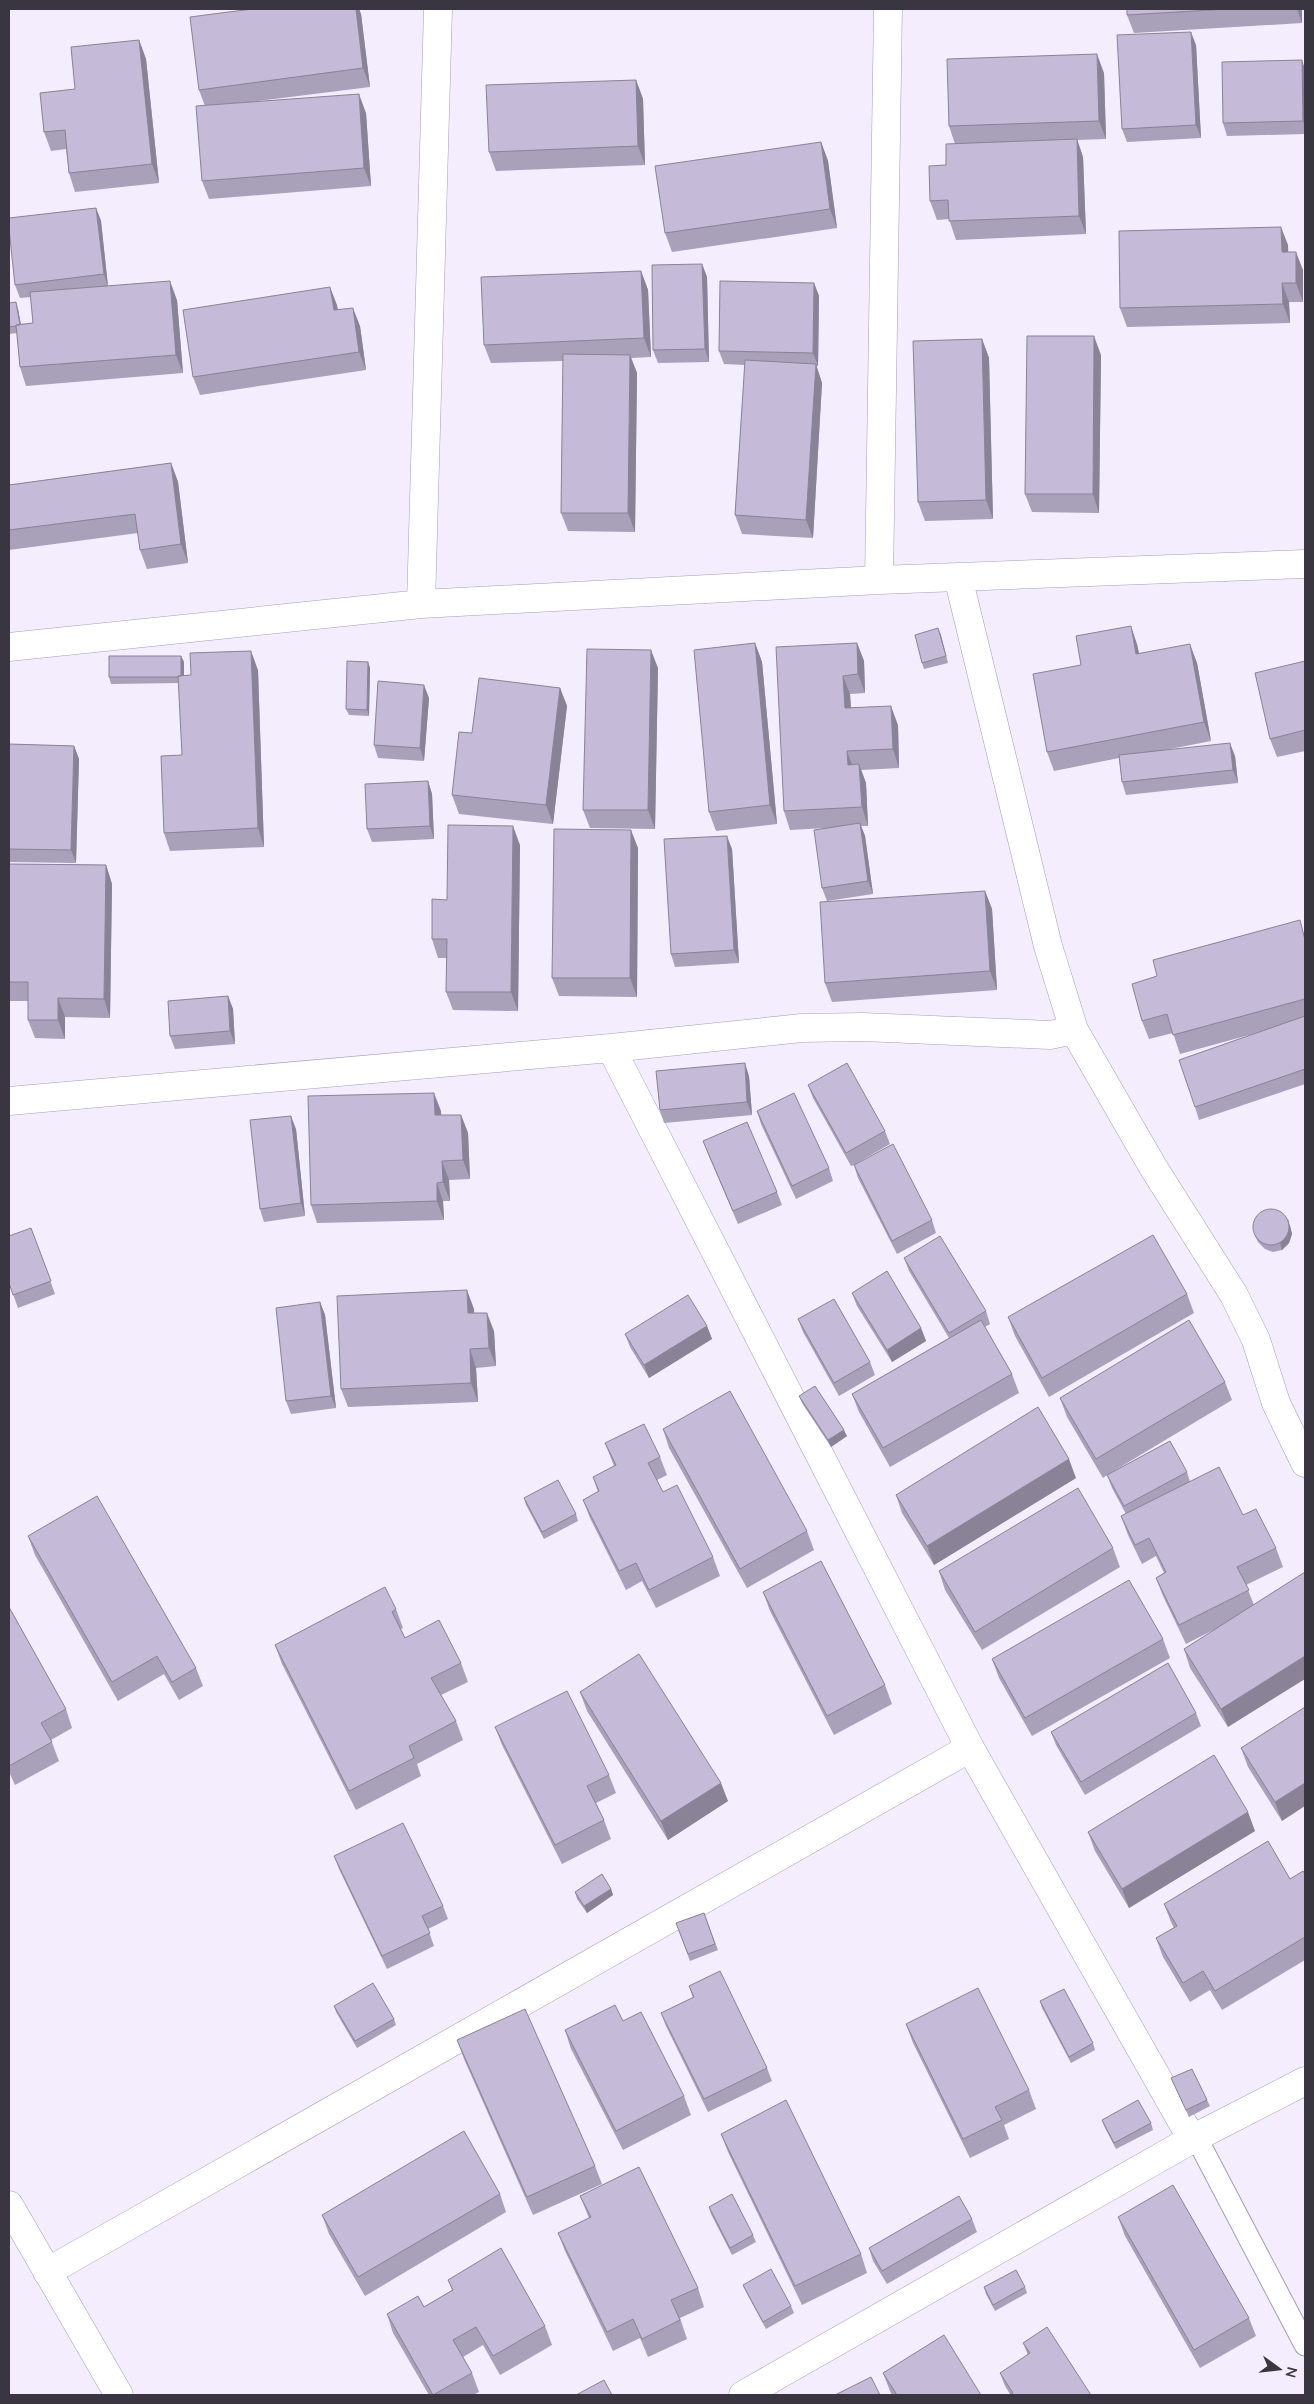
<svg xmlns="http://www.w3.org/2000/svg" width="1314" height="2404" viewBox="0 0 1314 2404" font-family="'Nunito Sans',sans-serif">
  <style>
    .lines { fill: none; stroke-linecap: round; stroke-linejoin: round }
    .lane-casing { stroke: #a69db7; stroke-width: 23 }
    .street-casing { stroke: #a69db7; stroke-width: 29 }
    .lane { stroke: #fff; stroke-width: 21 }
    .street { stroke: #fff; stroke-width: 28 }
    .wall { fill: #a9a0b9 }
    .shaded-wall { fill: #8a8296 }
    .building { fill: #c5bad7; stroke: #8a8296 }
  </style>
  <rect width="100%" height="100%" fill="#f3edfe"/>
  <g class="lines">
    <defs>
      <path id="lane" d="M1196,2137L1305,2345"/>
      <path id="street" d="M958,577L1048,946L1074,1030L1153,1167L1234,1295L1256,1340L1276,1403L1305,1463
        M879,580L888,9
        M421,604L438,9
        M9,647L421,604L879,580L1305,564
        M611,1048L802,1028L863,1027L1050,1035L1074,1030
        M9,1101L611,1048L970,1748L1193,2141
        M9,2205L119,2395
        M47,2272L970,1748
        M743,2395L1196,2137L1305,2081"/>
    </defs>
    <use href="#lane" class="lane-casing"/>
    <use href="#street" class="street-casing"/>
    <use href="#lane" class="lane"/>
    <use href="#street" class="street"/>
  </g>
  <path class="wall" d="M252,9H359L361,14L370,87L251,102L366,113L371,186L209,199L202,181L205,106L199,90Z
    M1127,9H1302V23L1134,33L1127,15Z
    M139,40L146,59L159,183L75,192L69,173L66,149L51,151L44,132L75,89Z
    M1196,45L1201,138L1127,142L1122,129Z
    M1305,69V134L1227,136L1223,123Z
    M1104,73L1106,139L1077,140L1083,157L1086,234L956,240L949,219L937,220L930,201L955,144L949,126Z
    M636,80L643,99L645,165L496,171L489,152Z
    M821,142L828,161L837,228L672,252L665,233Z
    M96,208L101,221L108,286L177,300L183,373L26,386L20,367L17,333L9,334V303L18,309L21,324L33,323L31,297L20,298L15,285Z
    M1288,245V252L1303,270V302H1289L1290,323L1127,327L1120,308Z
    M702,264L707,277L709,362L658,363L653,350Z
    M641,271L648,290L651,357L631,358L637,373L635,532L568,531L561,513L563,361L491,363L484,345Z
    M814,283L819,296L818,366H816L822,383L813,538L742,534L735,515L745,365L724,364L719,351Z
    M337,305L338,310L360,326L366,370L200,395L193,377Z
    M982,339L989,358L993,519L925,521L918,502Z
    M1101,355L1099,513L1032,512L1025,494Z
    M171,463L178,482L188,563L147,569L140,550L138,533L9,550V485Z
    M938,628L948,663L924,669L922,663Z
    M755,643L762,662L777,824L716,831L709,812Z
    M857,643L864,661L865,693L850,694L851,708L898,725L899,768L861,770L866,783L868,826H861L865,836L873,894L827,901L822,888L826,828L790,830L784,811Z
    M1137,644L1139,654L1197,663L1211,741L1160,751L1235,756L1238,783L1126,795L1122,782L1119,758L1054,771L1047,752L1081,665Z
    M181,656L184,662V676L258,670L264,847L170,851L164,833L182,755L179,683L111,684L109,677Z
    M1305,661V751L1277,757L1270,739Z
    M368,662L370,668L369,716L349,715L346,709Z
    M658,668L655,829L590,828L583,810Z
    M560,688L567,706L553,824L459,814L452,795L472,733Z
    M429,698L424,761L378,758L374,745Z
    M9,744L74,746L79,759L76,863L9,862Z
    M428,781L432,794L434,839L372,842L367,829Z
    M520,845L518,1011L453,1010L446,992L447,958H438L432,939L447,900Z
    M638,848L637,997L559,996L552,978Z
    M732,849L739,963L675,967L671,954Z
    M9,864L106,865L112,884L110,1018L65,1017V1039L35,1038L28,1020V1001H9Z
    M985,891L992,909L997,990L832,1002L825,983Z
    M1305,935V1084L1199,1120L1195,1107L1260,1032L1180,1054L1173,1033L1149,1039L1142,1021Z
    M228,996L233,1009L235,1044L175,1049L170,1036Z
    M749,1076L752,1115L664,1123L660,1110Z
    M808,1085L885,1131L890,1144L857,1163L932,1220L936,1233L897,1254L858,1178L854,1165L851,1166L813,1098Z
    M441,1111V1115H461L468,1133L470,1179L449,1180L450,1201H443L444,1220L317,1223L311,1205Z
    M757,1111L829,1168L833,1181L796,1199L761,1124Z
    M296,1129L305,1216L264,1222L260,1209Z
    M703,1141L777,1192L782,1205L738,1224L708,1154Z
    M1290,1225L1292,1234L1289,1243L1282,1250L1273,1252L1265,1249L1258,1242L1255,1236Z
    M31,1228L55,1294L18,1308L9,1283Z
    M904,1258L986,1311L990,1324L985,1327L1012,1374L1019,1393L890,1467L859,1412L852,1394L949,1338L909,1271Z
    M852,1293L921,1328L926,1341L892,1362L857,1306Z
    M1187,1294L1194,1313L1049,1397L1015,1336L1008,1317Z
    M320,1302L325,1315L336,1408L291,1414L286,1401Z
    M474,1309V1313L494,1331L496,1366L476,1368L478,1402L348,1407L341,1389Z
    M798,1319L870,1362L875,1375L839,1396L803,1332Z
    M707,1326L712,1339L649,1378L630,1347L625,1334Z
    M1225,1382L1232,1400L1107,1475L1187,1472L1190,1482L1243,1515L1276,1548L1283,1567L1246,1585L1254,1605L1228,1727L1190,1668L1184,1649L1219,1627L1186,1644L1163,1596L1156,1578L1164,1573L1156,1556L1142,1564L1128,1535L1121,1516L1126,1514L1112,1488L1107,1475L1103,1478L1067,1417L1060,1398Z
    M799,1396L847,1436L831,1447L802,1403Z
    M663,1429L807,1531L814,1550L747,1588L669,1448Z
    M605,1443L660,1457L667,1475L657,1480L663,1492L713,1557L720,1576L656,1608L642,1581L626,1590L590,1518L583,1500L598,1492L593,1477L614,1466Z
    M1076,1478L934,1565L902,1513L896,1495Z
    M524,1498L576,1514L578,1521L544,1539L526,1505Z
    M28,1536L196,1668L203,1686L179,1700L164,1674L118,1701L35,1555Z
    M1113,1548L1120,1567L982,1650L945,1590L939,1571Z
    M763,1592L885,1685L892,1704L834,1735L770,1611Z
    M9,1608L66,1709L72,1728L51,1740L59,1761L15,1785L10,1774H9Z
    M396,1609L403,1628L401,1629L405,1638L461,1663L468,1682L441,1695L456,1721L463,1740L417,1764L421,1776L356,1810L282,1664L275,1645Z
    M1163,1639L1170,1658L1032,1736L999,1678L992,1659Z
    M580,1692L728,1801L668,1840L587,1711Z
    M1305,1707L1282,1821L1248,1767L1241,1748Z
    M1196,1713L1201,1726L1085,1795L1056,1745L1051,1732Z
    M495,1727L609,1775L616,1793L596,1803L604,1820L611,1839L562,1864L502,1745Z
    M1255,1831L1129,1908L1095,1851L1088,1832Z
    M334,1856L443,1906L448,1919L428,1929L434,1946L387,1969L339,1869Z
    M1305,1874V1960L1222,2010L1210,1990L1190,2002L1163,1957L1156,1938L1174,1928L1171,1922L1164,1904L1290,1879Z
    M611,1889L613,1895L587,1913L577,1899L575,1892Z
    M704,1913L718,1950L690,1961L676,1923Z
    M689,1986L767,2068L772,2081L708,2112L666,2026L661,2013L693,1998Z
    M1040,2001L1093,2043L1095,2050L1071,2063L1042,2008Z
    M334,2006L394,2019L396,2025L357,2048L336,2012Z
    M623,2021L684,2096L691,2115L623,2150L571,2049L565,2030Z
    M906,2024L1029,2090L1036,2109L1004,2125L1009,2139L970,2158L913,2043Z
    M457,2040L595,2166L602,2184L533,2215L464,2059Z
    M1171,2078L1207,2100L1210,2106L1189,2117Z
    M1102,2120L1151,2123L1153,2130L1116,2149L1104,2126Z
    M721,2134L861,2254L867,2273L802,2305L728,2152Z
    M500,2194L506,2212L365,2296L329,2234L322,2215Z
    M580,2196L698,2288L704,2307L680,2318L687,2339L648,2357L640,2338L613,2351L565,2251L558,2233L589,2218Z
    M709,2207L753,2235L756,2242L732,2255L711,2214Z
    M1118,2217L1249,2318L1256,2336L1200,2368L1125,2236Z
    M972,2219L977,2232L887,2284L873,2261L869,2248Z
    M448,2280L545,2326L552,2345L500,2375L483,2345L463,2357L472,2373L479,2392L473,2395H429L393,2333L387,2314L424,2307L452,2290Z
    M743,2285L791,2306L794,2313L766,2329L746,2292Z
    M984,2287H1025L1027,2293L995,2311L986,2294Z
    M1023,2343L1091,2395L1010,2394L1005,2386L1000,2373L1028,2355Z
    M883,2373L981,2395H892L890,2391Z"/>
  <path class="shaded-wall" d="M356,9H359L361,14L370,87L363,68Z
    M1297,9H1302V23Z
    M1191,32L1196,45L1201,138L1196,125Z
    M139,40L146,59L159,183L152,164Z
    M1097,54L1104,73L1106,139L1099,121Z
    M1302,60L1305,69V127L1303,121Z
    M636,80L643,99L645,165L638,146Z
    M359,94L366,113L371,186L364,168Z
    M1077,139L1083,157L1086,234L1079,216Z
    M821,142L828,161L837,228L830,209Z
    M96,208L101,221L108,287L104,274Z
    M1281,227L1288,245L1289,271L1282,252Z
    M1296,252L1303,270V302L1296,283Z
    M702,264L707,277L709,362L705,349Z
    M641,271L648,290L651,357L644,338Z
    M170,281L177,300L183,373L176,355Z
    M814,283L819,296L818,366L813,353Z
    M1282,283L1289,302L1290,323L1283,304Z
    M330,287L337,305L340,329L334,310Z
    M16,302L18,309L22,332L20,326Z
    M353,308L360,326L366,370L359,352Z
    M1094,336L1101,355L1099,513L1093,494Z
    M982,339L989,358L993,519L986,500Z
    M630,355L637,373L635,532L628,513Z
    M816,364L822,383L813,538L806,520Z
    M171,463L178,482L188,563L181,544Z
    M1131,626L1137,644L1143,673L1136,654Z
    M938,628L941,635L948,663Z
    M755,643L762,662L777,824L770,805Z
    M857,643L864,661L865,693L858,674Z
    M1190,644L1197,663L1211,741L1204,722Z
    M651,650L658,668L655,829L648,810Z
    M251,651L258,670L264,847L258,828Z
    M181,656L184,662V683L181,677Z
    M368,662L370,668L369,716L367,710Z
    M843,676L850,694L852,727L845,708Z
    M424,685L429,698L424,761L420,748Z
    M560,688L567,706L553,824L546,805Z
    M891,706L898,725L899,768L893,749Z
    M1230,743L1235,756L1238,783L1233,770Z
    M74,746L79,759L76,863L71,850Z
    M847,751L854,770L848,765Z
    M859,764L866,783L868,826L862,807Z
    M428,781L432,794L434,839L430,826Z
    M860,823L865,836L873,894L868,881Z
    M513,826L520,845L518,1011L511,992Z
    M631,830L638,848L637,997L630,978Z
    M727,836L732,849L739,963L734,950Z
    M106,865L112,884L110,1018L104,999Z
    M985,891L992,909L997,990L990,971Z
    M228,996L233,1009L235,1044L230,1031Z
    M58,998L65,1017V1039L58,1020Z
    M745,1063L749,1076L752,1115L747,1102Z
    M434,1093L441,1111L442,1134L435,1115Z
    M461,1115L468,1133L470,1179L463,1160Z
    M291,1116L296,1129L305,1216L301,1203Z
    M442,1161L449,1180L450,1201L443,1182Z
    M437,1183L443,1201L444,1220L437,1201Z
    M1288,1219L1292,1234L1289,1243L1282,1250L1280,1243Z
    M467,1290L474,1309L475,1332L468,1313Z
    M320,1302L325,1315L336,1408L331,1396Z
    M487,1313L494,1331L496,1366L489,1348Z
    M707,1326L712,1339L649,1378L644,1365Z
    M921,1328L926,1341L892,1362L887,1350Z
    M470,1349L476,1368L478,1402L471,1383Z
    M844,1430L847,1436L831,1447L828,1440Z
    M1069,1459L1076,1478L934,1565L927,1546Z
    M1305,1656V1679L1228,1727L1221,1709Z
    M721,1783L728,1801L668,1840L661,1821Z
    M1305,1783V1806L1282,1821L1275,1802Z
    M1248,1812L1255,1831L1129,1908L1122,1889Z
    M611,1889L613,1895L587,1913L584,1906Z"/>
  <path class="building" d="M252,9H356L363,68L199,90L190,17Z
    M1127,9H1227L1127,15Z
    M1191,32L1196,125L1122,129L1117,35Z
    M139,40L152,164L69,173L65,130L44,132L40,93L75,89L71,47Z
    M1097,54L1099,121L949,126L947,59Z
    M1302,60L1303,121L1223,123L1222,62Z
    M636,80L638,146L489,152L486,85Z
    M359,94L364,168L202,181L196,106Z
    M1077,139L1079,216L949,221L948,200L930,201L929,166L946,165V144Z
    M821,142L830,209L665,233L655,166Z
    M96,208L104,274L15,285L9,229V218Z
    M1281,227L1282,252H1296V283H1282L1283,304L1120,308L1119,231Z
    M702,264L705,349L653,350L652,265Z
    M641,271L644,338L484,345L481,277Z
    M170,281L176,355L20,367L16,325L33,323L30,292Z
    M720,281L814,283L813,353L719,351Z
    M330,287L334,310L353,308L359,352L193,377L183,310Z
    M16,302L20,325H16V326L9,327V303Z
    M1027,336H1094L1093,494H1025Z
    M982,339L986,500L918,502L913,341Z
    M563,354L630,355L628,513H561Z
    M745,360L816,364L806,520L735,515Z
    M171,463L181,544L140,550L135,514L9,530V485Z
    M1131,626L1136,654L1190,644L1204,722L1047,752L1033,674L1081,665L1076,636Z
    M938,628L946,656L922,663L915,635Z
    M755,643L770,805L709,812L694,650Z
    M857,643L858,674L843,676L845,708L891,706L893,749L847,751L848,765L859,764L862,807L784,811L776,647Z
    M587,649L651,650L648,810H583Z
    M251,651L258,828L164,833L161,756L182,755L178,676L191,675L190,653Z
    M109,656H181V676H178V677H109Z
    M347,661L368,662L367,710L346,709Z
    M1305,661V730L1270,739L1255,673Z
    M479,678L560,688L546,805L452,795L459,732L472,733Z
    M378,681L424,685L420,748L374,745Z
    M1230,743L1233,770L1122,782L1119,755Z
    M9,744L74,746L71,850L9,849Z
    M428,781L430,826L367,829L365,784Z
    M860,823L868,881L822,888L814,830Z
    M448,825L513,826L511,992H446L447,939H432V899L447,900Z
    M554,829L631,830L630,978H552Z
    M727,836L734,950L671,954L664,839Z
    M9,864L106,865L104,999L58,998V1020H28V982H9Z
    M985,891L990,971L825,983L820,902Z
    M1300,920L1305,940V999L1173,1035L1167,1014L1142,1021L1132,984L1157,976L1153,960Z
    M228,996L230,1031L170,1036L168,1001Z
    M1305,1016V1069L1195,1107L1179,1060Z
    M745,1063L747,1102L660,1110L656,1071Z
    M847,1063L885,1131L846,1153L808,1085Z
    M434,1093L435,1115H461L463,1160L442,1161L443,1182L437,1183V1201L311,1205L308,1096Z
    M794,1093L829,1168L792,1186L757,1111Z
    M291,1116L301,1203L260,1209L250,1120Z
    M747,1122L777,1192L733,1211L703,1141Z
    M893,1144L932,1220L892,1241L854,1165Z
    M1253 1227a18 18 0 1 1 36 0a18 18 0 1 1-36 0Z
    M31,1228L51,1281L13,1295L9,1283V1236Z
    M1153,1235L1187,1294L1042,1378L1008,1317Z
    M940,1236L986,1311L949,1333L904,1258Z
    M887,1271L921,1328L887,1350L852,1293Z
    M467,1290L468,1313H487L489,1348L470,1349L471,1383L341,1389L337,1296Z
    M688,1295L707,1326L644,1365L625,1334Z
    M834,1299L870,1362L834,1383L798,1319Z
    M320,1302L331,1396L286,1401L276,1308Z
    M981,1320L1012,1374L883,1448L852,1394Z
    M1189,1320L1225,1382L1096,1459L1060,1398Z
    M815,1386L844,1430L828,1440L799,1396Z
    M730,1391L807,1531L740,1569L663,1429Z
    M1038,1407L1069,1459L927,1546L896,1495Z
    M644,1424L660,1457L648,1463L663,1492L677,1485L713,1557L649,1590L636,1563L619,1571L583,1500L599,1491L593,1477L616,1465L605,1443Z
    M1170,1441L1187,1472L1124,1506L1107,1475Z
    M1219,1467L1243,1515L1256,1509L1276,1548L1237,1567L1249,1590L1179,1625L1156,1578L1166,1572L1149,1538L1135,1545L1121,1516Z
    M558,1480L576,1514L542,1532L524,1498Z
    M1078,1488L1113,1548L975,1632L939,1571Z
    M97,1496L196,1668L172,1682L157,1656L112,1682L28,1536Z
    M821,1561L885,1685L827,1716L763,1592Z
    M1305,1572V1656L1221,1709L1184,1649Z
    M1129,1580L1163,1639L1025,1718L992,1659Z
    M385,1587L396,1609L392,1612L405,1638L439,1620L461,1663L431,1678L456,1721L409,1746L414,1758L349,1791L275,1645Z
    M9,1607L66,1709L41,1723L52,1742L9,1766Z
    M639,1654L721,1783L661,1821L580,1692Z
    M1168,1663L1196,1713L1081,1782L1051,1732Z
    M567,1691L609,1775L587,1786L604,1820L555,1845L495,1727Z
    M1305,1707V1783L1275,1802L1241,1748Z
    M1214,1755L1248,1812L1122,1889L1088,1832Z
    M403,1823L443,1906L422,1916L430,1933L382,1956L334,1856Z
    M1268,1841L1290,1879L1303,1871L1305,1874V1937L1215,1991L1203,1971L1183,1983L1156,1938L1177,1926L1164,1904Z
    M602,1874L611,1889L584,1906L575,1892Z
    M704,1913L715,1944L688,1954L676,1923Z
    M720,1971L767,2068L704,2099L661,2013L694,1997L689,1986Z
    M373,1983L394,2019L355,2041L334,2006Z
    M978,1988L1029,2090L995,2107L1002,2120L963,2139L906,2024Z
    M1064,1989L1093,2043L1069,2057L1040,2001Z
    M615,2005L623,2021L641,2012L684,2096L616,2131L565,2030Z
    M525,2009L595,2166L527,2197L457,2040Z
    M1192,2069L1207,2100L1186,2110L1171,2078Z
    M786,2100L861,2254L795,2286L721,2134Z
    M1138,2100L1151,2123L1114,2143L1102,2120Z
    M464,2131L500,2194L358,2277L322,2215Z
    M639,2167L698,2288L671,2300L680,2320L642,2339L633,2319L607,2332L558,2233L591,2217L580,2196Z
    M1173,2185L1249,2318L1194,2350L1118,2217Z
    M732,2194L753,2235L730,2248L709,2207Z
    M959,2196L972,2219L882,2271L869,2248Z
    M501,2248L545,2326L493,2356L476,2327L453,2340L472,2373L433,2395L387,2314L418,2296L424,2307L453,2290L448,2280Z
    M771,2269L791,2306L763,2322L743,2285Z
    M1016,2270L1025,2287L993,2305L984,2287Z
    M1047,2327L1091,2395H1009L1013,2393L1000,2373L1030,2353L1023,2343Z
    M944,2335L981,2395H897L883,2373Z
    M871,2377L880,2395H835Z
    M604,2380L612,2395H576Z"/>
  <rect width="1314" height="2404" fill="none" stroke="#3a3641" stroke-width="20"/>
  <g transform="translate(1279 2369) rotate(105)" stroke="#f3edfe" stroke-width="4" paint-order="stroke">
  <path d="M0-4L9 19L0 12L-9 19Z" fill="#3a3641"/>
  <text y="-8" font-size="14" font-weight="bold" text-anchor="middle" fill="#3a3641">N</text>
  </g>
</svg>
